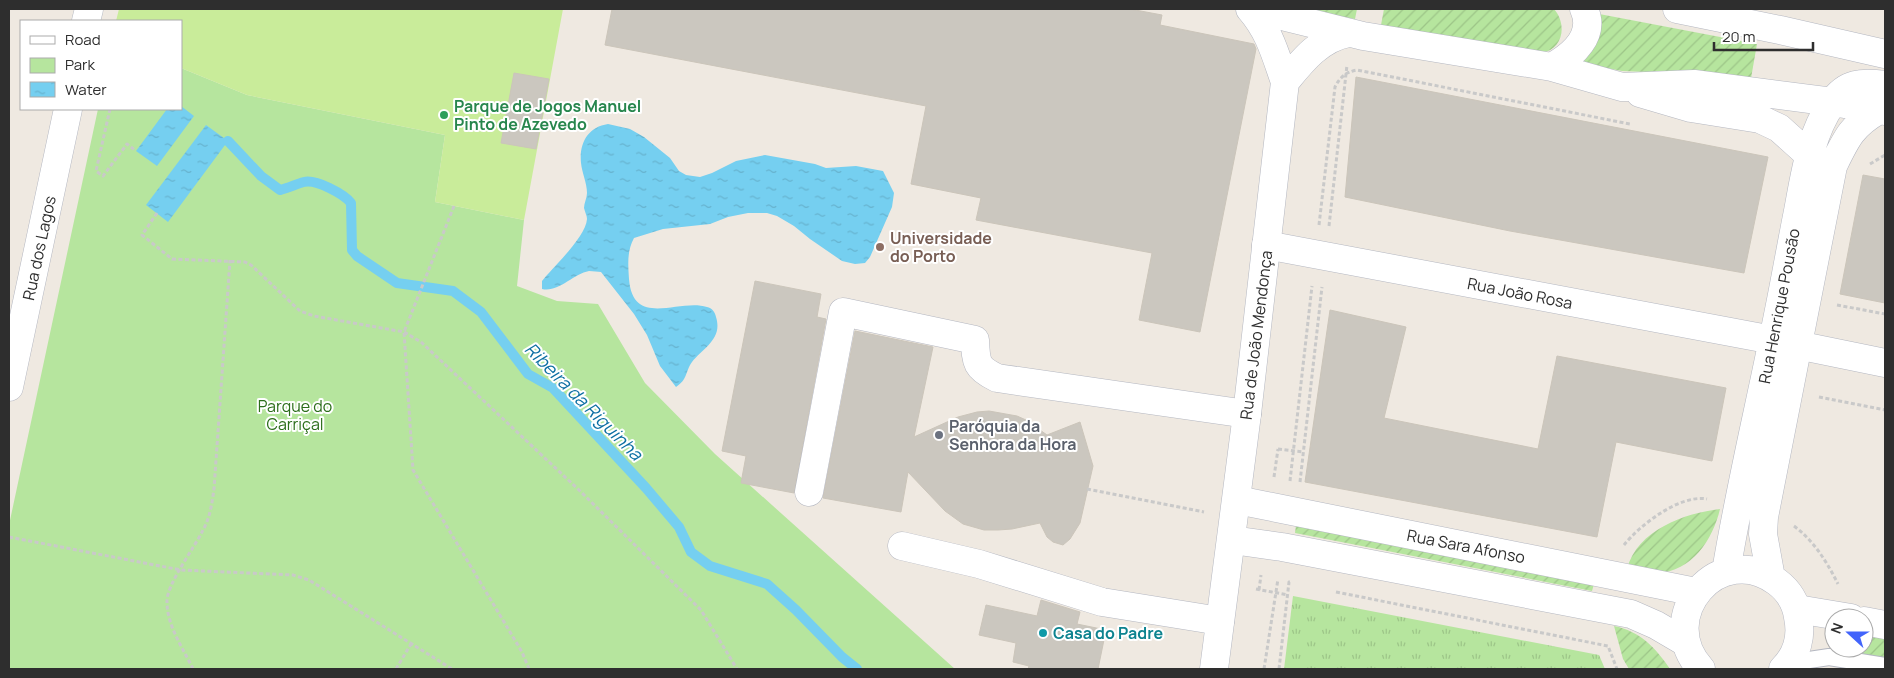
<svg xmlns="http://www.w3.org/2000/svg" width="1894" height="678" viewBox="0 0 1894 678" font-family="Manrope,sans-serif">
  <style>
    .grass { fill: url(#grass-tufts) }
    .park { fill: #b6e59e }
    .garden { fill: url(#garden-furrows) }
    .pitch { fill: #c9ec9a }
    .water { fill: url(#water-ripples) }
    .lines { fill: none; stroke-linecap: round; stroke-linejoin: round }
    .stream { stroke: #75cff0; stroke-width: 10 }
    .building { fill: #cbc7bf; stroke: #cbc5ba }
    .lane-casing { stroke: #b4b7c1; stroke-width: 18 }
    .street-casing { stroke: #b4b7c1; stroke-width: 29 }
    .secondary-casing { stroke: #b4b7c1; stroke-width: 29 }
    .path { stroke: #c9c9c9; stroke-width: 3; stroke-dasharray: 4 2.5; stroke-linecap: butt }
    .lane { stroke: #fff; stroke-width: 16 }
    .street { stroke: #fff; stroke-width: 28 }
    .secondary { stroke: #fff; stroke-width: 28 }
    .leisure-dot { fill: #2e9e5b; stroke: #fff; stroke-width: 2 }
    .education-dot { fill: #8d6e63; stroke: #fff; stroke-width: 2 }
    .worship-dot { fill: #6b7280; stroke: #fff; stroke-width: 2 }
    .culture-dot { fill: #0f9aa8; stroke: #fff; stroke-width: 2 }
    .labels { text-anchor: middle; dominant-baseline: central; stroke-width: 4; stroke-linejoin: round; paint-order: stroke }
    .leisure-label { font-size: 16px; font-weight: bold; fill: #27864d; stroke: #fff; text-anchor: start }
    .education-label { font-size: 16px; font-weight: bold; fill: #785e54; stroke: #fff; text-anchor: start }
    .street-label { font-size: 16px; fill: #2e2e2e; stroke: #fff }
    .park-label { font-size: 16px; fill: #2c6e1b; stroke: #fff }
    .worship-label { font-size: 16px; font-weight: bold; fill: #5b616d; stroke: #fff; text-anchor: start }
    .culture-label { font-size: 16px; font-weight: bold; fill: #0d838f; stroke: #fff; text-anchor: start }
    .water-label { font-size: 18px; font-style: italic; fill: #0d6fa3; stroke: #fff }
  </style>
  <defs>
    <pattern id="grass-tufts" width="24" height="20" patternUnits="userSpaceOnUse" patternTransform="scale(1.25)"><rect width="24" height="20" fill="#b6e59e"/><path d="M3 7l-1-3M5 7V3M7 7l1-3M15 17l-1-3M17 17v-4M19 17l1-3" fill="none" stroke="#9dc588"/></pattern>
    <pattern id="garden-furrows" width="10" height="10" patternUnits="userSpaceOnUse" patternTransform="scale(1.25)"><rect width="10" height="10" fill="#b6e59e"/><path d="M-1 1l2-2M0 10L10 0M9 11l2-2" fill="none" stroke="#9dc588"/></pattern>
    <pattern id="water-ripples" width="26" height="14" patternUnits="userSpaceOnUse" patternTransform="scale(1.25)"><rect width="26" height="14" fill="#75cff0"/><path d="M2 4q2-2 4 0t4 0M15 11q2-2 4 0t4 0" fill="none" stroke="#66b2ce"/></pattern>
  </defs>
  <rect width="100%" height="100%" fill="#efe9e1"/>
  <path class="grass" d="M1293,596L1599,655L1605,669H1284Z"/>
  <path class="park" d="M181,68L247,95L445,135L435,202L524,220L517,286L557,301L598,304L645,383L715,454L955,669H9V525L98,109H181Z"/>
  <path class="garden" d="M1297,9H1357L1355,19Z
    M1384,9H1554C1567,24 1564,49 1541,53C1536,54 1530,52 1525,52L1381,25Z
    M1594,13L1757,44L1750,84L1672,73L1622,71L1580,63C1594,51 1592,31 1594,13Z
    M1720,509C1713,539 1692,572 1657,573C1647,574 1636,571 1627,569C1637,530 1685,513 1720,509Z
    M1296,525L1594,584L1592,591L1295,533Z
    M1614,626C1640,631 1656,648 1670,669H1629L1623,659Z
    M1864,635L1885,639V659L1858,653L1859,648H1864Z"/>
  <path class="pitch" d="M119,9H563L524,220L435,202L445,135L247,95L181,68V21H116Z"/>
  <path class="water" d="M181,106L194,116L157,166L136,151L167,109H181Z
    M608,124L630,129L644,137L670,158L679,171L686,175L700,177L712,173L736,161L765,155L815,164L826,168L856,166L883,171L894,193L892,207L870,257L865,263L855,264L842,261L810,239L794,226L777,216L767,213H748L728,217L710,224L663,229L634,238C627,251 628,263 629,279C633,329 679,298 707,307C712,308 715,312 716,317C723,339 703,348 692,362C685,372 688,379 676,387L660,366L647,335L634,314L601,272C598,272 593,271 589,271C573,274 558,293 542,289V281C553,267 586,237 587,219C587,216 585,212 584,208C584,203 587,198 587,193C587,183 582,173 581,163C579,143 588,127 608,124Z
    M206,125L228,141L168,222L146,205Z"/>
  <g class="lines">
    <path class="stream" d="M228,141L261,176L280,190C289,188 296,184 304,182C316,179 344,194 351,203L352,250L357,256L397,283L453,291L481,312L528,374L553,388L646,488L679,527L691,552L710,566L767,584L796,610L842,657L857,669"/>
  </g>
  <path class="building" d="M612,9H1130L1162,15L1160,25L1254,44L1256,49L1200,332L1139,320L1152,253L976,220L981,198L911,184L926,106L605,45Z
    M514,73L549,79L536,149L501,143Z
    M1356,77L1768,157L1744,273L1510,231L1345,197Z
    M1863,175L1885,179V303L1840,294Z
    M755,281L821,294L817,317L826,319L794,493L741,483L746,456L722,451Z
    M1330,310L1406,327L1384,418L1538,449L1557,356L1726,388L1712,461L1616,442L1597,537L1305,482Z
    M855,331L933,347L914,437L958,417L977,412L989,411L1017,416L1026,420L1047,435L1080,422L1093,466L1080,523L1070,539L1063,545L1053,542L1047,537L1040,523L1012,529L998,530H984L963,524L945,511L908,472L901,512L823,498Z
    M1041,600L1080,612L1077,624L1106,630L1098,669H1028L1029,666L1013,662L1016,643L979,635L986,605L1037,616Z"/>
  <g class="lines">
    <defs>
      <path id="lane" d="M1789,663L1829,657L1885,666"/>
      <path id="street" d="M1266,245L1773,340
        M1797,345L1885,363
        M809,492L843,312L975,340C976,363 976,368 997,378L1247,414
        M1237,500L1696,592
        M1232,540L1282,547L1631,614L1656,625L1685,642
        M902,546L979,564L1102,602L1220,621
        M1797,609L1851,618
        M1864,621L1885,625"/>
      <path id="secondary" d="M1254,9L1363,36L1552,67L1622,87L1694,84L1833,102L1885,111
        M1677,9L1780,30L1885,54
        M86,21L89,9
        M1552,67C1573,55 1596,35 1584,9
        M1285,82C1302,61 1320,38 1349,33
        M1640,93L1691,108L1760,119L1779,128L1809,155
        M9,387L68,109
        M1726,572C1740,486 1761,401 1778,315C1785,281 1791,246 1798,211C1805,174 1810,135 1832,103C1846,82 1862,82 1885,85
        M1771,578L1763,534L1764,517L1833,166C1846,139 1852,125 1879,110
        M1214,669L1247,414L1285,82C1275,54 1270,32 1250,9
        M1701,669C1653,616 1720,539 1777,582C1789,591 1796,603 1798,617C1802,636 1797,655 1783,669"/>
    </defs>
    <use href="#lane" class="lane-casing"/>
    <use href="#street" class="street-casing"/>
    <use href="#secondary" class="secondary-casing"/>
    <path class="path" d="M110,109L96,171L103,176L127,144L136,151
      M1870,164L1885,155
      M454,206L404,332L413,470L522,652L529,669
      M157,213L142,235L172,259L245,262L251,265L300,311L314,316L404,332L421,342L580,491L701,610L737,669
      M1319,225L1335,87C1340,77 1346,72 1357,70L1630,124
      M1329,226L1347,65
      M1837,305L1885,314
      M1819,397L1885,410
      M1278,449L1303,452
      M1274,477L1278,449
      M1290,481L1312,286
      M1300,482L1322,287
      M1087,489L1204,512
      M1794,526C1814,541 1827,562 1838,584
      M9,537L181,570L293,575L309,580L452,669
      M1624,545C1640,525 1680,494 1707,499
      M1256,589L1288,595
      M1259,590L1261,575
      M1336,592L1608,646L1617,669
      M193,669C183,648 167,626 167,602C166,585 195,547 203,530C210,518 212,503 214,489L230,260
      M396,669L411,644
      M1264,669L1278,579
      M1279,669L1289,582H1291"/>
    <use href="#lane" class="lane"/>
    <use href="#street" class="street"/>
    <use href="#secondary" class="secondary"/>
  </g>
  <circle class="leisure-dot" cx="444" cy="115" r="5"/>
  <circle class="education-dot" cx="880" cy="247" r="5"/>
  <circle class="worship-dot" cx="939" cy="435" r="5"/>
  <circle class="culture-dot" cx="1043" cy="633" r="5"/>
  <g class="labels">
    <g class="leisure-label">
      <text x="454" y="106">Parque de Jogos Manuel<tspan x="454" dy="18">Pinto de Azevedo</tspan></text>
    </g>
    <g class="education-label">
      <text x="890" y="238">Universidade<tspan x="890" dy="18">do Porto</tspan></text>
    </g>
    <g class="street-label">
      <text transform="translate(39 248) rotate(-78)">Rua dos Lagos</text>
      <text transform="translate(1520 293) rotate(11)">Rua João Rosa</text>
      <text transform="translate(1779 306) rotate(-79)">Rua Henrique Pousão</text>
      <text transform="translate(1256 335) rotate(-83)">Rua de João Mendonça</text>
      <text transform="translate(1466 546) rotate(11)">Rua Sara Afonso</text>
    </g>
    <g class="park-label">
      <text x="295" y="406">Parque do<tspan x="295" dy="18">Carriçal</tspan></text>
    </g>
    <g class="worship-label">
      <text x="949" y="426">Paróquia da<tspan x="949" dy="18">Senhora da Hora</tspan></text>
    </g>
    <g class="culture-label">
      <text x="1053" y="633">Casa do Padre</text>
    </g>
    <g class="water-label">
      <text transform="translate(584 401) rotate(45)">Ribeira da Riguinha</text>
    </g>
  </g>
  <rect width="1894" height="678" fill="none" stroke="#2e2e2e" stroke-width="20"/>
  <rect x="20" y="20" width="162" height="90" fill="#ffffff" stroke="#ababab"/>
  <rect x="30" y="36" width="25" height="8" fill="#ffffff" stroke="#ababab"/>
  <text x="65" y="45" font-size="15" fill="#2e2e2e">Road</text>
  <rect x="30" y="58" width="25" height="15" fill="#b6e59e" stroke="#ababab"/>
  <text x="65" y="70" font-size="15" fill="#2e2e2e">Park</text>
  <rect x="30" y="82" width="25" height="15" fill="url(#water-ripples)" stroke="#ababab"/>
  <text x="65" y="95" font-size="15" fill="#2e2e2e">Water</text>
  <g transform="translate(1849 633) rotate(291)"><circle r="24" fill="#ffffff" stroke="#ababab"/>
  <path d="M0-4L9 19L0 12L-9 19Z" fill="#4264fb"/>
  <text y="-8" font-size="14" font-weight="bold" text-anchor="middle" fill="#2e2e2e">N</text>
  </g>
  <path d="M1714 42v8h99v-8" fill="none" stroke="#2e2e2e" stroke-width="2.5"/>
  <text x="1722" y="42" font-size="15" fill="#2e2e2e" stroke="#ffffff" stroke-width="4" paint-order="stroke">20 m</text>
</svg>
